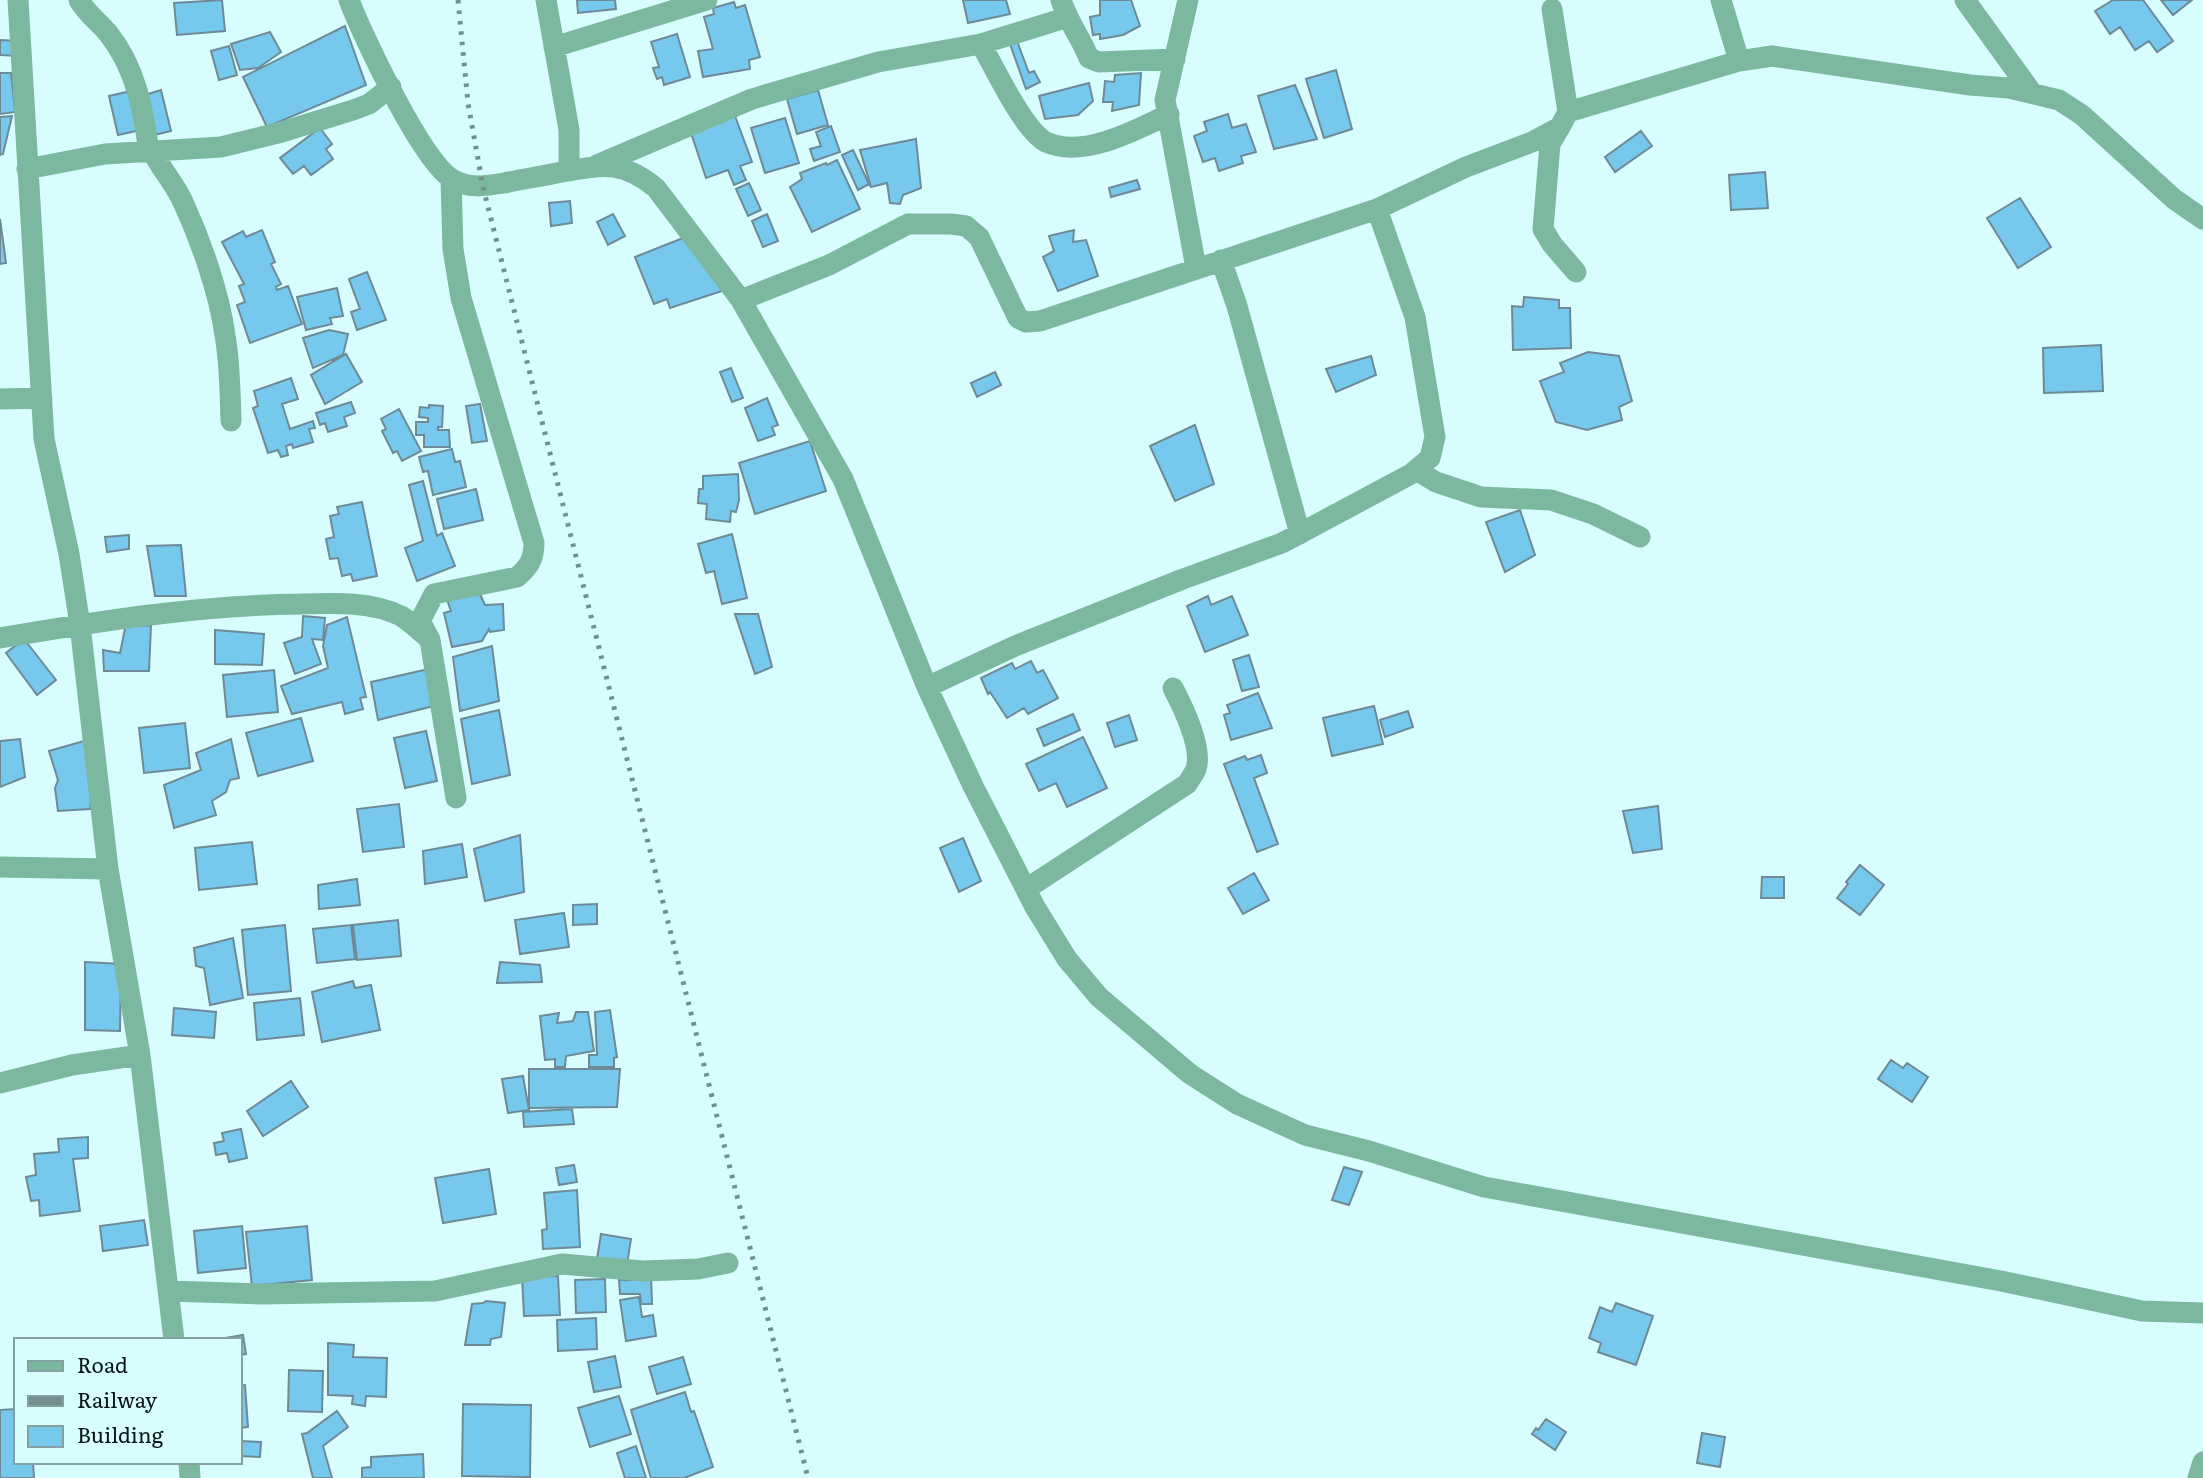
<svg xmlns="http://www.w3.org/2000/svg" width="2203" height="1478" viewBox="0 0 2203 1478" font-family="Literata,serif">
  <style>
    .building { fill: #76c9ed; stroke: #6e8a97; stroke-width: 2 }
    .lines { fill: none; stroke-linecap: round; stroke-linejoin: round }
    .minor { stroke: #7cb7a0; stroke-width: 21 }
    .rail { stroke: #748e8f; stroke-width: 5; stroke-dasharray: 3.5 7; stroke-linecap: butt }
  </style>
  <rect width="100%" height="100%" fill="#d8fdfe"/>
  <path class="building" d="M222,0L225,31L177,35L174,3Z
    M577,0H615L616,9L578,13Z
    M963,0H1006L1010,14L968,23Z
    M1100,0H1131L1140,26L1123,35L1100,39V34L1093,35L1090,17L1100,15Z
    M2113,0H2143L2173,41L2157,52L2149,41L2135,50L2120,27L2110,34L2095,11Z
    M2161,0H2192L2173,15Z
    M734,2L736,8L745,5L760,57L749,60L750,69L703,77L698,51L713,49L704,17L714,14L713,8Z
    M345,26L366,85L267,127L243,77Z
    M270,32L281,52L258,68L240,70L231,44Z
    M677,34L690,77L664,85L662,77L657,79L653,68L659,67L651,42Z
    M0,40L19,41L18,56L0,55Z
    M1017,41L1029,73L1034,71L1040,82L1026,89L1010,44Z
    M229,46L237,75L219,80L211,51Z
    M1336,70L1352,129L1324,138L1306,79Z
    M0,73H11L15,112L0,114Z
    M1141,73L1139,105L1112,111L1113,102H1103L1105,81L1114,82L1115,75Z
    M1089,83L1093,101L1078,115L1045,119L1039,96Z
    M1295,85L1317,139L1274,149L1258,96Z
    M135,90L145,129L118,135L109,96Z
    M161,90L171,131L150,136L145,95Z
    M818,90L828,125L797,134L787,99Z
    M1228,114L1232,128L1246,124L1256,152L1241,156L1243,163L1219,171L1215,158L1203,162L1194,136L1207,131L1204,122Z
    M12,116L3,154L0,155V117Z
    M735,116L752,162L740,166L746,180L734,185L728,170L706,178L690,130Z
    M785,118L799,163L765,173L751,128Z
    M831,126L840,152L814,161L810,149L821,146L816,132Z
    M320,128L332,144L326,149L333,159L311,175L304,166L293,174L280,158Z
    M1641,131L1652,146L1615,172L1605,157Z
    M916,139L921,188L903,195L900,204L890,203L887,183L871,187L860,150Z
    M853,150L869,184L858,190L842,155Z
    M837,160L860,209L812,232L790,187L802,179L800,173L826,163L827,165Z
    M1765,172L1768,208L1731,210L1729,175Z
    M1137,180L1140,189L1111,197L1109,188Z
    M749,183L761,210L748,216L736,189Z
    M2020,198L2051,247L2018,268L1987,218Z
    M570,201L572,223L551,226L549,203Z
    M613,214L625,236L608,245L597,222Z
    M767,214L778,241L763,247L752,221Z
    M0,219L6,263L0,264Z
    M262,230L275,262L271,264L281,284L276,287L277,290L288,286L302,324L250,343L237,305L245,302L239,286L244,284L222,242L243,231L246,237Z
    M1074,230L1073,242L1086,240L1098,276L1058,291L1043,257L1054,251L1049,236Z
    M688,236L722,291L670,308L667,299L654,304L635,257Z
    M367,272L386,320L357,330L351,312L360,309L349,279Z
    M337,288L343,316L330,318L332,324L306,330L297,297Z
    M1524,297L1559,300V308H1570L1571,348L1513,350L1512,306L1523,307Z
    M329,330L348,334L343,355L313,368L303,338Z
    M2101,345L2103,391L2044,393L2043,348Z
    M1588,352L1619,356L1632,401L1619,407L1622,420L1587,430L1556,422L1540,381L1564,372L1560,363Z
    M346,354L362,382L325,404L311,375Z
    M1371,356L1376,375L1336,392L1326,369Z
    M731,368L743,398L732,402L720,372Z
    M995,372L1001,385L977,397L971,383Z
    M291,378L298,399L282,404L290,429L313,421L315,428L309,429L313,442L293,448L292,444L286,446L288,455L281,457L278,450L268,453L253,408L258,406L254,391Z
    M767,398L778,425L772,427L775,435L758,441L745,408Z
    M351,402L355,413L344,417L347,426L328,432L325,423L320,425L316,413Z
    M480,404L487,441L472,443L466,406Z
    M429,405L443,406L442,427H438V430H449L450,447H424V435H416V422H428V418L419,417L420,407L429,408Z
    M399,409L421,451L402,461L397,451L393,453L382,431L386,429L381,419Z
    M1195,425L1214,484L1175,501L1150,446Z
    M810,441L826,491L755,514L739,463Z
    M452,449L455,462L460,461L466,487L433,495L428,471L423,472L419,457Z
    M738,474L739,500L736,512L731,511L730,522L706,519L707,504L698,503L699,489H703V476Z
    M423,481L437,536L442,533L455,566L417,581L405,548L423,541L409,485Z
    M476,489L483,520L444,529L437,499Z
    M362,502L377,576L353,581L351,574L342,576L338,558L330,559L326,539L334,537L330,516L339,514L337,507Z
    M1520,510L1535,555L1505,572L1486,522Z
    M732,534L747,598L722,604L714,571L706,573L698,544Z
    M129,535V549L107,552L105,537Z
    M181,545L186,596H155L147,546Z
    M478,590L485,605L503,604L504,630L490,632L489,629L482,641L452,647L444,613L451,611L447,600Z
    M1208,596L1211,605L1232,596L1248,635L1205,652L1187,606Z
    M735,614H758L772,667L755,674Z
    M303,616L325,618L323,640L312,639L321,664L295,674L284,643L302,637Z
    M347,617L366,697L360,698L363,709L345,714L342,702L292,714L281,686L328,668L323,646L327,625Z
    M126,624L151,626L149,671H104L103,650L120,653Z
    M215,630L264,634L262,665L215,664Z
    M24,639L56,680L37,695L6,653Z
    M492,646L499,701L460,711L453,657Z
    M1249,655L1259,687L1242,691L1233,660Z
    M1031,661L1037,673L1043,670L1058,698L1028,714L1024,708L1007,718L990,692L988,694L981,678L1012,663L1015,669Z
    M433,668L438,705L378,720L371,682Z
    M274,670L278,712L227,717L223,675Z
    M1258,693L1272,728L1231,740L1224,715L1230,713L1227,705Z
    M1374,706L1383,744L1332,756L1323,718Z
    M499,710L510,775L472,784L461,719Z
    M1408,711L1413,727L1385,737L1380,720Z
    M1073,714L1080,730L1044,746L1037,729Z
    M1129,715L1137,740L1115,747L1107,723Z
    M301,718L313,761L258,776L246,733Z
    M185,723L190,768L144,773L139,728Z
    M426,731L437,781L405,788L394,738Z
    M1083,737L1107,788L1067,807L1056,783L1039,791L1026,764Z
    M20,739L25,777L0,787V741Z
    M231,739L239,778L230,780L226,792L212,801L216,815L174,828L164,785L201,770L196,753Z
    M84,741L92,792L90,809L58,811L55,788L58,780L49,751Z
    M1261,755L1267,773L1254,778L1278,844L1257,852L1224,764L1245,756L1247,760Z
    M399,804L404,847L363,852L357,809Z
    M1658,806L1662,849L1633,853L1623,811Z
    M520,835L524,892L485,901L474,849Z
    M963,838L981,881L959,892L940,848Z
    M252,842L257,884L199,890L195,848Z
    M462,844L467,877L425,884L423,851Z
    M1860,865L1884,885L1860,915L1837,898L1848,884L1846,882Z
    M1254,873L1269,900L1243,914L1228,888Z
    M1762,877H1784V898H1761Z
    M357,879L360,905L319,909L318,885Z
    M597,904V924L573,925V905Z
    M564,913L569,947L520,954L515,920Z
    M398,920L401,956L357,960L353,925Z
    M285,925L291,991L248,995L242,930Z
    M351,925L355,959L317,963L313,929Z
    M233,938L243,998L210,1005L204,968L196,966L194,948Z
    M85,962L121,964L120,1031L85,1030Z
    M500,962L540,965L542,982L497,983Z
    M353,981L355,988L371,985L380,1030L322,1042L312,992Z
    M300,998L304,1035L257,1040L254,1003Z
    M174,1008L216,1012L214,1038L172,1035Z
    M610,1010L617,1057L614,1058V1067H589V1055H597L595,1012Z
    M576,1012H588L594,1051L566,1056L565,1067H555V1059L545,1060L540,1016L559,1013L557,1023L573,1021Z
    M1891,1060L1903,1068L1907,1063L1928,1077L1912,1102L1878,1079Z
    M529,1069H620L617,1107L529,1108Z
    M523,1076L529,1110L508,1113L502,1079Z
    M291,1081L308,1107L263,1136L247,1111Z
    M572,1109L574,1124L524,1127L523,1112Z
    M241,1129L247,1158L229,1162L227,1153L216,1155L214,1143L224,1141L222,1133Z
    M88,1137V1158L73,1159L80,1211L40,1216L39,1200L31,1201L26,1177L36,1175L34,1154L59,1152L58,1139Z
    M574,1165L577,1182L559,1185L556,1168Z
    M1344,1167L1362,1172L1349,1205L1332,1200Z
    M489,1169L496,1214L443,1223L435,1178Z
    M577,1190L580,1247L543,1249L542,1230L547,1229L544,1193Z
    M144,1220L148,1245L103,1251L100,1226Z
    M242,1226L246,1268L198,1273L194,1231Z
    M307,1226L312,1280L252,1286L246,1232Z
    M601,1234L631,1239L627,1264L597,1259Z
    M651,1274L652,1304H641L640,1294H620L619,1280H632Z
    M558,1276L560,1315L524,1316L522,1277Z
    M605,1279L606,1312L576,1313L575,1280Z
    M639,1297L642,1317L653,1315L656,1336L626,1341L620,1300Z
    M486,1301L505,1303L501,1337L491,1339L490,1345H465L472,1304L483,1303Z
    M1616,1303L1653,1316L1636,1365L1598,1352L1601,1343L1589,1338L1600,1307L1612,1312Z
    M596,1318L597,1349L558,1351L557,1320Z
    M243,1335L246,1354L241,1355L242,1364H240V1340H214Z
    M328,1343L354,1345L353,1357L387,1358L386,1397L366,1396L365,1406L352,1404L353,1396L328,1395Z
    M615,1356L621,1387L594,1392L588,1362Z
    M683,1357L691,1384L657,1394L649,1367Z
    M289,1370L323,1371L322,1412L288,1411Z
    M245,1385L248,1427L240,1428V1386Z
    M685,1392L691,1412L694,1411L713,1467L684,1478H651L631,1410Z
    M619,1396L631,1434L590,1447L578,1408Z
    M463,1404L531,1405L530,1477L462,1476Z
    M16,1409V1462H33L34,1478H0V1410Z
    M337,1411L348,1427L323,1446L332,1478H313L302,1434L307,1433Z
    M1546,1419L1566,1432L1555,1450L1532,1434L1536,1428L1538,1430Z
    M1702,1433L1725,1437L1720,1467L1697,1463Z
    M240,1441L261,1442L260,1457L240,1456Z
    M636,1446L646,1478H625L617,1453Z
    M423,1454L424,1478H362V1468L371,1467V1457Z"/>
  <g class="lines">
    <path class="minor" d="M18,0L44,439L69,554L80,625L108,869L140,1055L174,1340
      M79,0C86,13 99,22 108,33C136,68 143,109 149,152
      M349,0C363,37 422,161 452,179C468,189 486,186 504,183C523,179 543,176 562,172C603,165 622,160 656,188L741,300L843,479L927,687L973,786L1035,907L1067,959L1099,997L1190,1074L1237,1104L1305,1135L1369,1151L1484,1187L2001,1281L2142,1311L2203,1313
      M546,0L569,130V171
      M1061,0C1067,20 1081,38 1089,58L1099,62L1175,59
      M1188,0L1165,100L1196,268
      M1721,0L1739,61
      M1965,0L2032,93
      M1552,9L1568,112
      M981,44C994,67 1024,131 1046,142C1082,159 1137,130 1169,114
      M554,47L707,0
      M1560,127L1550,144L1543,229L1552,244L1576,272
      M152,151C161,169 175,184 183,202C201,241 219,292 225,335C230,363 230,392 231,421
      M597,165L752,99L878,62L981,44L1068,17
      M27,169L105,154L221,147L282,132L353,110L369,104L391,87
      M451,179L453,249L461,298L534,543C534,559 529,567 517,577L434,594L420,621L430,640L456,798
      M1221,260L1237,306L1300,534
      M741,300L829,265L908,224H951L966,226L979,237L1018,318L1026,322L1040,321L1377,209L1466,167L1532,142L1560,127L1568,112L1739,61L1772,56L1970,85L2009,88L2059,100L2082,115L2174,199L2203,219
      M0,399L42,398
      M1416,470L1436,482L1481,497L1551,500L1593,514L1640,537
      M0,638C100,621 200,605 301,604C332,603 372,601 401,616C410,621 418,630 426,636
      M927,687L1015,646L1183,579L1282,543L1411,474L1430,458L1435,437L1415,317L1377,209
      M0,867L108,869
      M1026,889L1187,784C1190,779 1194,774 1196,769C1203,748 1183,707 1173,688
      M0,1083L72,1065L140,1055
      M168,1291L261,1294L435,1291L562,1264L643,1271L698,1269L728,1263
      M189,1462L190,1478
      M2198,1478L2203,1462"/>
    <path class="rail" d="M458,0L468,103L483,187L808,1478"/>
  </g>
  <rect x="14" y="1338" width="228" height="126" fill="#d8fdfe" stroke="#84a0a1" stroke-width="2"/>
  <rect x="28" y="1361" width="35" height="10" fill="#7cb7a0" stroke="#84a0a1" stroke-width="2"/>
  <text x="77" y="1373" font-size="21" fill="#071515">Road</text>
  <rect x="28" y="1396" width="35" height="10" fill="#748e8f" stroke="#84a0a1" stroke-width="2"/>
  <text x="77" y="1408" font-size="21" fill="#071515">Railway</text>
  <rect x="28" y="1426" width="35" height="21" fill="#76c9ed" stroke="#84a0a1" stroke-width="2"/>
  <text x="77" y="1443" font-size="21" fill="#071515">Building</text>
</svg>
